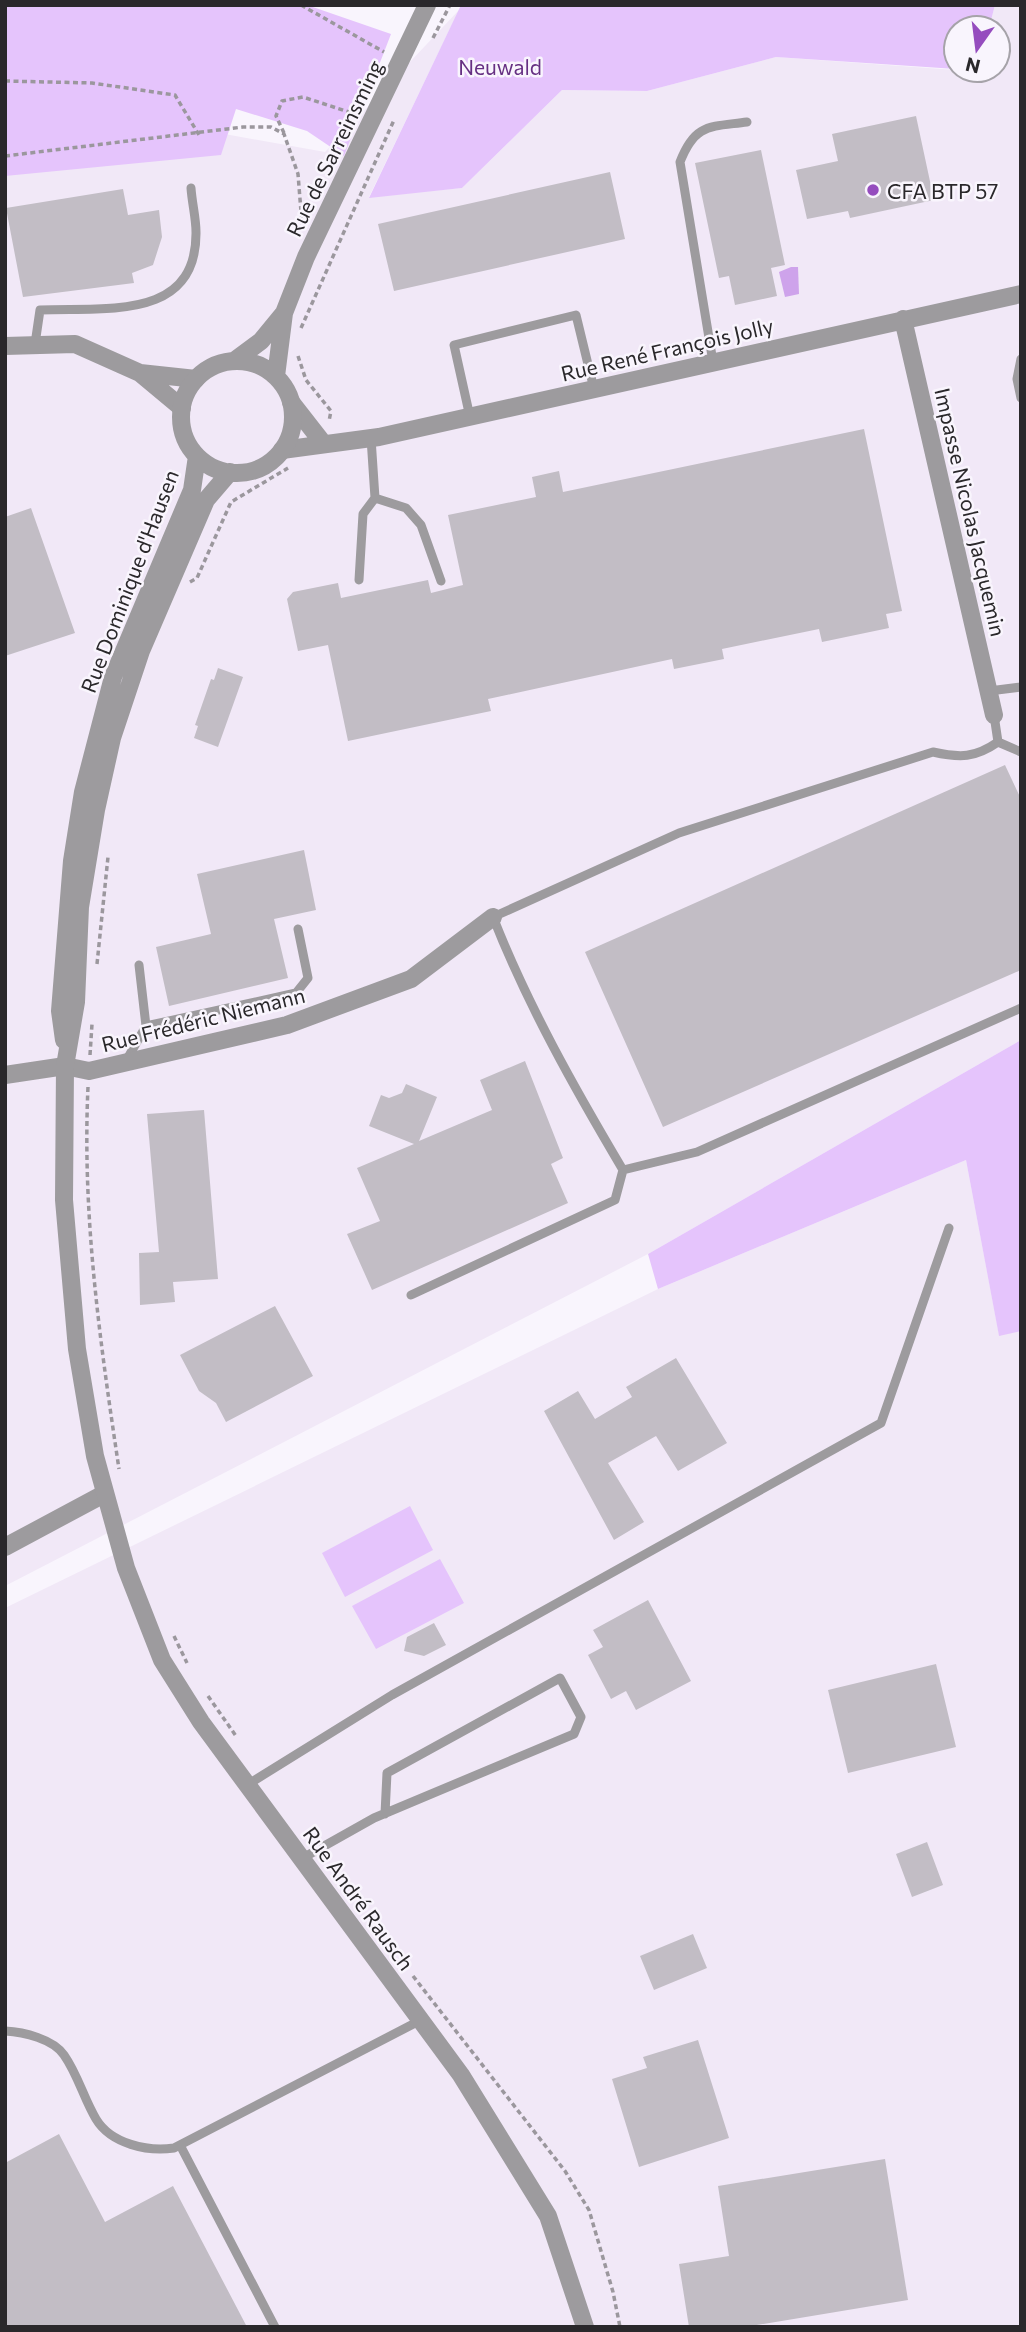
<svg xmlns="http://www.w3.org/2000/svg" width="1026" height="2332" viewBox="0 0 1026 2332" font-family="Commissioner,sans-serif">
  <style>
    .built { fill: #f1e8f7 }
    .green { fill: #e5c4fc }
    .water { fill: #cea3eb }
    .building { fill: #c2bdc5 }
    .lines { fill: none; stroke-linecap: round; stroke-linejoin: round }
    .path { stroke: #9b979d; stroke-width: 3.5; stroke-dasharray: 5 3.5; stroke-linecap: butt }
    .service { stroke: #9d9b9e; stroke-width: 9 }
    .minor { stroke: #9d9b9e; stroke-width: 18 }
    .tertiary { stroke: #9d9b9e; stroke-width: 18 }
    .poi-dot { fill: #954cbe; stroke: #f9f5fd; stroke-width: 2.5 }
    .labels { text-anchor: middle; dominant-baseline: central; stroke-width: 5; stroke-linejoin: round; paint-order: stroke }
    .park-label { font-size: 21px; fill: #663083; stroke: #f9f5fd }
    .street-label { font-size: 21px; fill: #2a282b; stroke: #f9f5fd }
    .poi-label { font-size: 21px; fill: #2a282b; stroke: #f9f5fd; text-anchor: start }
  </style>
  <rect width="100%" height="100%" fill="#f9f5fd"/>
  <path class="built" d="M995,5H1021V1040L648,1254L5,1586V159L219,133L325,152L459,10L369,197L462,188L562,90L647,91L776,57L956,70H998V28H989Z
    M966,1160L999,1335L1021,1331V2327H5V1608L658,1289Z"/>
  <path class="green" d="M5,5H307L391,34L344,156L307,131L236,109L221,155L5,176Z
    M461,5H995L989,28H956V69L776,57L647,91L562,90L462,188L369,198Z
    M1021,1040V1331L999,1336L966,1160L658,1289L648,1254Z
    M410,1506L433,1550L345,1597L322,1553Z
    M440,1559L464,1603L376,1649L352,1606Z"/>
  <path class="water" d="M791,267H798L799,294L785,297L779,272Z"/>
  <path class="building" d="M916,116L934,200L850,218L848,211L807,219L796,170L838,161L832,134Z
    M761,150L785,265L771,268L777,296L735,305L729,276L719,278L695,163Z
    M610,172L625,239L394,291L378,224Z
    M123,189L128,215L159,210L162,237L153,265L132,273L134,283L23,297L6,208Z
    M864,429L902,611L886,614L889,628L822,642L819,629L722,649L724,659L674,669L672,659L488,699L491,711L348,741L328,645L298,651L287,599L293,592L338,583L341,598L428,580L431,593L463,585L448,515L536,497L532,477L559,471L563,492Z
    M31,508L75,633L5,656V517Z
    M218,668L243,677L218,747L194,738L198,726L195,725L211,679L214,680Z
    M1005,765L1021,799V970L663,1127L585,952Z
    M304,850L316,910L274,919L288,978L169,1006L156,947L211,934L197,874Z
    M525,1061L563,1158L551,1164L568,1203L372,1290L347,1234L380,1221L357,1168L414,1144L369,1126L381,1095L389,1098L402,1093L406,1084L437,1097L419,1141L492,1110L480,1080Z
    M204,1110L218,1279L173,1282L175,1302L140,1305L139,1253L159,1252L147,1114Z
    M275,1306L313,1376L226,1422L216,1403L199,1391L180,1355Z
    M676,1358L727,1443L678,1471L656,1436L608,1463L644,1522L614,1540L544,1411L578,1391L595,1419L632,1397L626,1387Z
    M648,1600L691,1681L636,1710L626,1691L611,1699L588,1655L603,1647L593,1630Z
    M434,1623L446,1645L424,1656L404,1651L407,1637Z
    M936,1664L956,1747L848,1773L828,1690Z
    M927,1842L943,1885L912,1897L896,1854Z
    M693,1934L707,1968L654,1990L640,1956Z
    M698,2040L729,2138L639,2167L612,2079L647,2068L643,2057Z
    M59,2134L105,2222L173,2186L247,2327H5V2163Z
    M885,2159L908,2300L745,2327H689L679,2264L729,2256L718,2186Z"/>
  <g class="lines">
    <path class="path" d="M301,5L384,52
      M433,38L450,5
      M5,81L92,83L175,95L199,135
      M284,133L276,116L282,101L303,97L355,114
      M5,156L243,127H271L284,134L298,174L302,224
      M301,328L394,120
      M298,356L306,380L331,411L329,421
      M190,582L197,578L231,502L288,468
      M97,964L108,857
      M90,1055L92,1024
      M88,1087C82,1216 100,1342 119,1469
      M174,1636L187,1663
      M208,1696L236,1736
      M413,1976L565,2171L589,2210L613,2292L620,2327"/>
    <path class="service" d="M35,344L40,310C104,307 197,322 196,232C196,218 192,203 191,188
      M1021,359L1017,379L1021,398
      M713,362L680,162C695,123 710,127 747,122
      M470,417L454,345L576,315L594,389
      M375,498L406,508L421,525L441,581
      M359,580L363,514L375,498L371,438
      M989,691L1021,687
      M998,742L1021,752
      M139,965L146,1026
      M126,1061L146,1026L296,993L308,978L298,929
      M623,1170L697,1152L1021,1008
      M411,1295L615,1200L623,1170C575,1089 528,1006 493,917L679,833L933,752C960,758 975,758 998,742L994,715
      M247,1785L392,1695L881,1423L949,1228
      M301,1859L374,1818L574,1734L581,1717L560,1678L387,1773L385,1814
      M5,2031C24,2032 53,2039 64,2055C78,2075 84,2099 96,2119C111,2144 148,2152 174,2148L421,2020
      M180,2145L275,2327"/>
    <path class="minor" d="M903,319L994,715
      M5,346L75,344L140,373L182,408
      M140,373L196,379
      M291,402L323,443
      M282,450L379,437L1021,294
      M5,1075L65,1066L89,1071L287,1025L411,979L493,917
      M5,1547L104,1494"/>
    <path class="tertiary" d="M234,361L261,341L284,313
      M181 417a56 56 0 1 1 112 0a56 56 0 1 1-112 0Z
      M276,376L284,313L306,257L427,5
      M230,472L206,500L141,651L112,738L96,810L80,907L76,1002L65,1066L64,1200L77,1349L95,1456L126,1568L162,1660L201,1722L461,2075L548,2216L585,2327
      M64,1040L60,1011L72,861L83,792L113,677L192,490L197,456"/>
  </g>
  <circle class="poi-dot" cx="873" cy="190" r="7"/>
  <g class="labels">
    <g class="park-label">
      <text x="500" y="66">Neuwald</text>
    </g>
    <g class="street-label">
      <text transform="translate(334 148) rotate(-64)">Rue de Sarreinsming</text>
      <text transform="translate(667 349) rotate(-13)">Rue René François Jolly</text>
      <text transform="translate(971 512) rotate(77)">Impasse Nicolas Jacquemin</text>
      <text transform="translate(129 581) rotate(-69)">Rue Dominique d'Hausen</text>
      <text transform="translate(203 1019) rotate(-14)">Rue Frédéric Niemann</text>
      <text transform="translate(359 1898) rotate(54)">Rue André Rausch</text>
    </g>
    <g class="poi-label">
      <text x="887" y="190">CFA BTP 57</text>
    </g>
  </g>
  <rect width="1026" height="2332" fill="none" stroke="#2a282b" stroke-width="14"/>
  <g transform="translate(977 49) rotate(194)"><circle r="33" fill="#f9f5fd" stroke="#a6a3a9" stroke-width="2"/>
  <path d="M0-5L12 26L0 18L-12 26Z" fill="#954cbe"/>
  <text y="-10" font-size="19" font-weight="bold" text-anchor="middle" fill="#2a282b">N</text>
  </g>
</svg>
